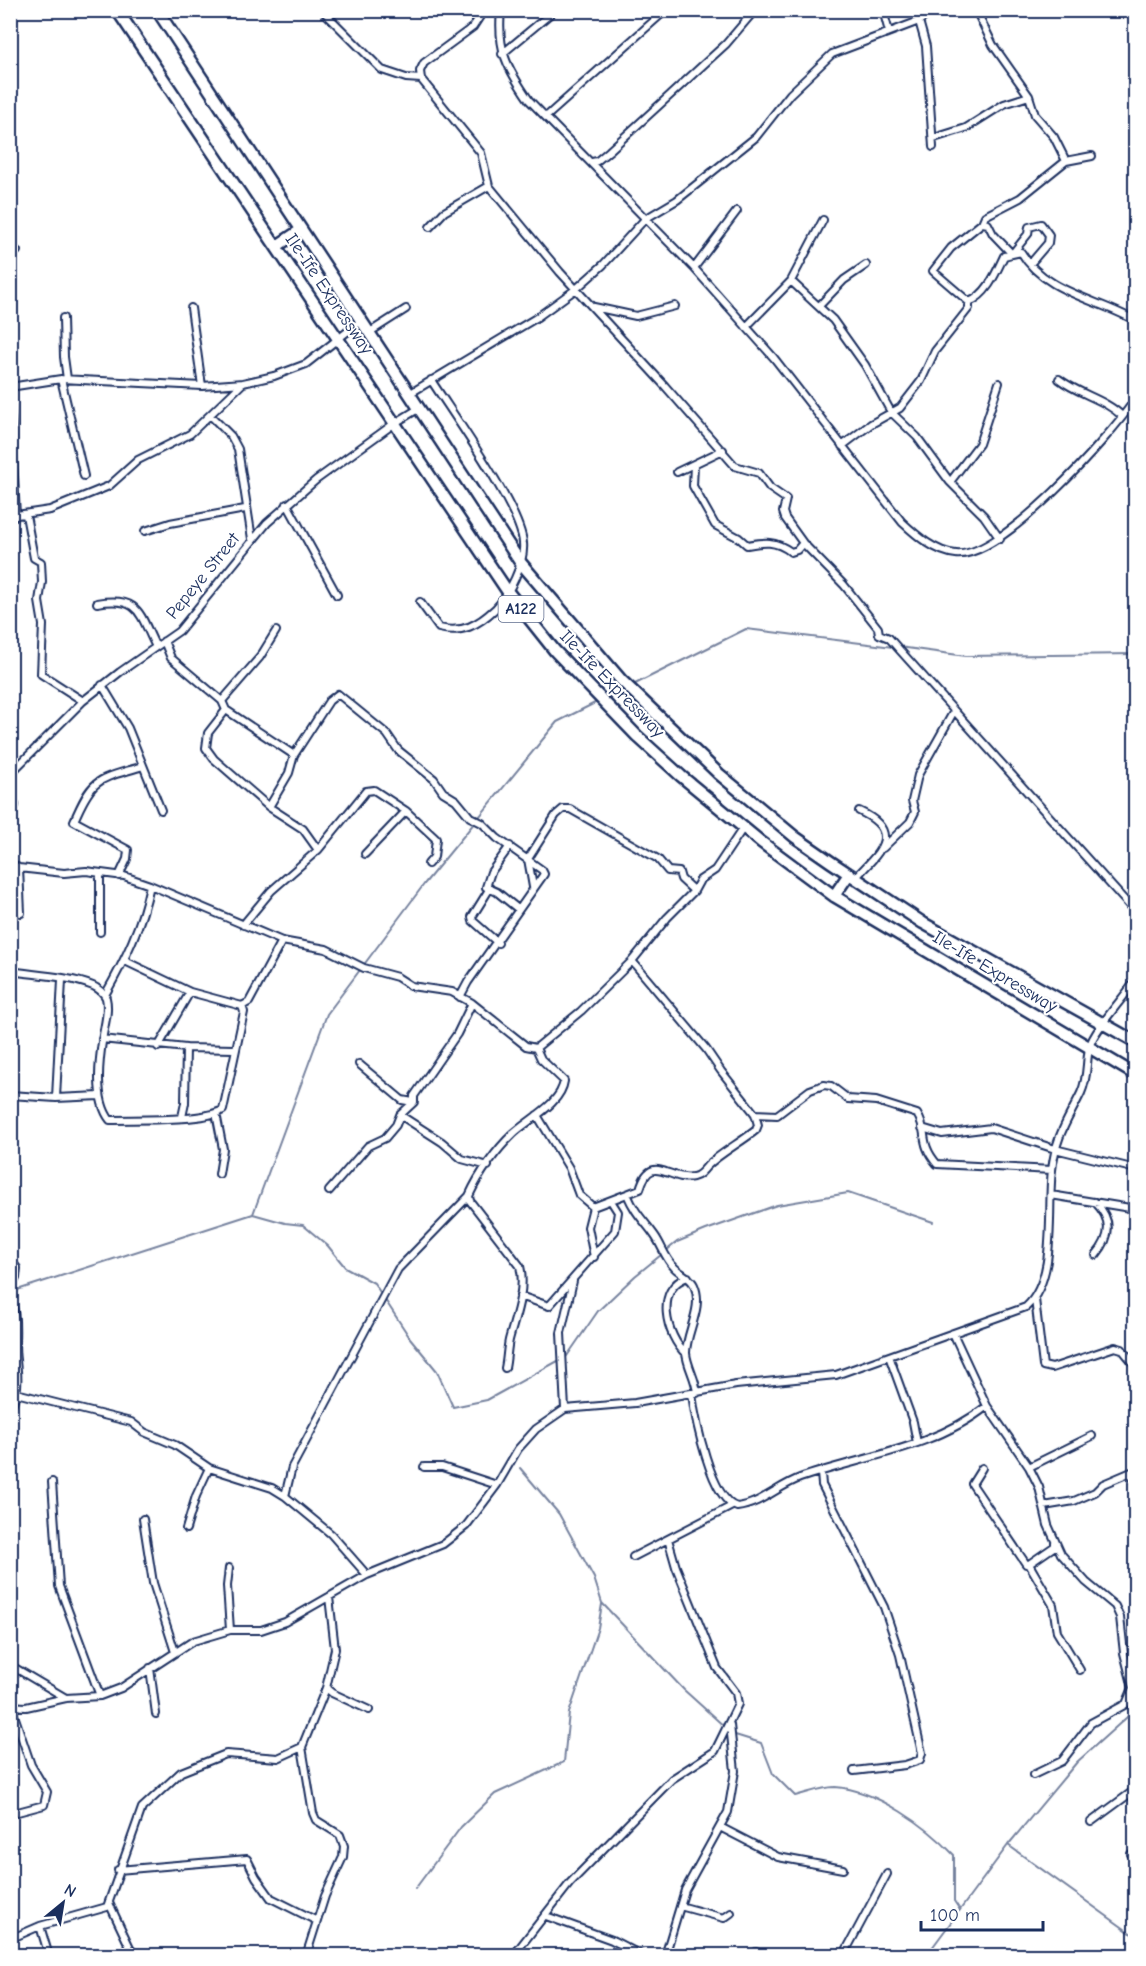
<svg xmlns="http://www.w3.org/2000/svg" width="1146" height="1966" viewBox="0 0 1146 1966" font-family="'Comic Neue',sans-serif">
  <style>
    .lines { fill: none; stroke-linecap: round; stroke-linejoin: round }
    .stream { stroke: #77839f; stroke-width: 2 }
    .minor-casing { stroke: #1b2f5e; stroke-width: 10 }
    .trunk-casing { stroke: #1b2f5e; stroke-width: 15 }
    .minor { stroke: #fff; stroke-width: 6 }
    .trunk { stroke: #fff; stroke-width: 10 }
    .labels { text-anchor: middle; dominant-baseline: central; stroke-width: 4.5; stroke-linejoin: round; paint-order: stroke }
    .shield { fill: #fff; stroke: #5f6d8e; stroke-width: 1.5 }
    .shield-label { font-size: 16px; font-weight: bold; fill: #1b2f5e }
    .street-label { font-size: 18px; fill: #1b2f5e; stroke: #fff }
  </style>
  <rect width="100%" height="100%" fill="#fff"/>
  <filter id="ink" filterUnits="userSpaceOnUse"><feTurbulence type="fractalNoise" baseFrequency=".0167" numOctaves="2"/><feDisplacementMap in="SourceGraphic" scale="12" xChannelSelector="R" yChannelSelector="G"/><feConvolveMatrix kernelMatrix="1 2 1 2 8 2 1 2 1" color-interpolation-filters="sRGB"/></filter>
  <g filter="url(#ink)">
    <g class="lines">
      <path class="stream" d="M899,647L966,656L1136,654
        M631,686L746,629L893,647
        M607,697L626,688
        M253,1214L327,1014L425,883L557,722L599,701
        M11,1292L253,1214L285,1223L303,1225L328,1246L345,1267L374,1283L410,1338L437,1371L453,1407L487,1400L567,1356L598,1311L635,1276L677,1242L706,1230L777,1205L848,1193L933,1222
        M520,1468L559,1514L594,1578L602,1603L684,1690L726,1728
        M732,1734L761,1743L773,1774L795,1796C807,1793 823,1787 835,1787C877,1790 927,1826 954,1855V1901L960,1910
        M1008,1845L1136,1937
        M415,1889L461,1827L495,1794L564,1762L569,1713L598,1628L602,1604
        M926,1956L1008,1845L1077,1762L1136,1709"/>
      <defs>
        <path id="minor" d="M322,10L382,70L406,78L421,79L481,153L489,186L560,272L665,386L735,466L759,473L770,488L786,499L783,512L785,518L803,543L844,585L878,628L879,634L889,638L897,647L1136,913
          M501,10C497,50 507,68 529,100L694,268L774,358L902,522C916,535 935,552 956,554C1001,559 1111,436 1136,398
          M883,10L889,32
          M976,10L993,45L1029,96L1035,115L1054,137L1066,161
          M919,21L926,46L933,147
          M502,54L555,10
          M421,79L420,71L424,63L473,27L484,10
          M547,116L666,10
          M934,138L966,128L1004,104L1029,96
          M592,162L597,161L609,151L726,44L755,10
          M982,223L985,216L1020,198L1066,161L1092,156
          M430,227L444,212L489,186
          M10,252L17,251
          M694,268L737,211
          M791,281L833,320L865,365L891,412L917,437L950,482
          M969,302L933,271L951,248L982,223L988,224L993,234L1012,254L1021,252C1045,293 1098,299 1136,321
          M820,305L844,280L866,265
          M594,307L636,316L675,306
          M191,308L202,386
          M63,318L64,357L67,379
          M746,327L791,281L823,220
          M370,332L406,309
          M61,379L84,476
          M1059,379C1078,394 1105,399 1122,416
          M999,383L979,444L950,482L984,516L1000,539
          M10,387L61,379L202,386L243,383
          M409,394L536,318L576,289L603,265L645,219L677,200L756,137L790,94L832,54L919,21L934,10
          M10,395L16,516
          M211,416L231,436L238,449L252,539
          M842,446L871,424L900,408L921,381L935,351L969,308V302C987,295 996,273 1004,256L1012,254L1028,234L1029,227L1041,224L1049,235L1048,243L1030,264
          M694,465L693,486L715,525L739,538L747,545C764,542 775,540 791,552L797,550L803,543
          M677,472L723,450
          M287,504L337,595
          M26,515L34,558L41,562L42,582L39,601L43,625L41,674L83,701
          M10,516L50,510L109,486L138,460L190,434L243,383L274,376L306,364L361,321
          M145,531L170,523L245,509
          M420,602L439,628C462,634 478,625 495,609C509,595 525,563 523,543C521,509 452,413 431,380
          M97,603C140,596 139,613 156,647
          M164,641L171,658L222,701L226,710L294,755L329,701L338,694L387,734L398,750L434,779L443,792L456,800L470,817L482,823L497,838L542,870L544,874L468,982L460,997
          M102,685L128,728L161,810
          M222,701L260,657L276,631
          M226,710L208,733L206,748L214,759L269,807L303,829L318,850
          M10,774L83,701L120,672L179,631L267,523L316,480L395,423L418,409
          M10,793L15,805L10,821
          M269,807L289,773L294,755
          M510,846L491,872L486,887L497,892L518,909
          M883,848L910,822L915,812L912,801L918,775L954,711
          M365,854L406,811
          M10,863L19,868L64,873L86,871L124,876L150,885L282,941L326,949L364,968L397,977L411,986L452,992L472,1003L526,1046L536,1048
          M19,868L21,913
          M119,876L127,859L128,850L74,821C93,776 98,780 143,766
          M855,878C878,854 905,832 859,811
          M533,887L528,859L556,815L563,809H570L658,859L668,871L679,872L681,879L694,891
          M490,888L472,917L473,921L498,943
          M243,925L271,891L318,850L366,791L374,790L406,811L436,839L434,857L428,864
          M100,932V873
          M125,961L190,992L242,1006L249,1002L282,941
          M10,971C36,975 69,976 93,986C98,988 104,993 106,998C109,1010 105,1023 103,1035C99,1061 94,1099 110,1120C137,1119 201,1122 223,1110L244,1012L242,1006
          M105,995C125,960 142,925 150,885
          M102,1039L186,1048L185,1103L182,1117
          M158,1047L190,992
          M186,1048L234,1049
          M536,1048L581,1011L632,961L667,918L694,891L700,880L715,870L743,828
          M359,1064L402,1100L413,1102
          M10,1095L56,1098L100,1096
          M56,1098L62,980
          M216,1113L223,1149L219,1174
          M755,1114L777,1115L810,1090L824,1085L831,1086L848,1099L876,1101L917,1114C929,1132 918,1142 937,1164L1052,1170
          M400,1115L442,1142L462,1159L488,1166
          M537,1115L569,1168L579,1195L593,1207L640,1189C651,1151 669,1182 693,1177C699,1176 703,1171 707,1166C722,1152 740,1143 756,1130L758,1125L755,1114L721,1071L706,1049L632,961
          M922,1128L942,1134L991,1128L1055,1149L1136,1169
          M329,1191L368,1146L385,1138L396,1125L400,1115L414,1102V1096L457,1034L472,1003
          M627,1194C636,1215 643,1219 655,1236C662,1246 665,1258 674,1267C680,1274 690,1276 694,1285C704,1307 686,1332 686,1353C687,1366 696,1379 697,1393
          M1051,1195L1136,1209
          M1095,1202C1112,1219 1112,1236 1096,1255
          M593,1207L588,1227L594,1257
          M10,1260L17,1268L16,1278L10,1290
          M520,1296L549,1306L615,1231L618,1212L611,1201
          M10,1298C19,1319 13,1338 16,1360C17,1373 19,1380 16,1393L131,1422L144,1432L175,1445L209,1468L272,1488L285,1496L331,1534L367,1575
          M1035,1299L1043,1366L1052,1368L1115,1347L1122,1349L1136,1366
          M953,1333L987,1406L1029,1467L1039,1487L1048,1525L1061,1554L1086,1582L1115,1606L1120,1617L1124,1653L1133,1688L1126,1704L1091,1723L1062,1761L1033,1775
          M686,1354C666,1336 654,1288 688,1277
          M889,1356L913,1422L917,1443
          M505,1368C507,1359 507,1349 509,1340C515,1317 526,1290 520,1266L470,1201L469,1196C479,1174 496,1150 513,1134C529,1119 561,1104 564,1081L541,1059L536,1048
          M692,1394C695,1418 711,1500 737,1507C761,1504 778,1486 800,1478C861,1457 935,1448 987,1406
          M565,1409L561,1333L573,1281
          M10,1412L16,1393
          M424,1467H442L497,1485
          M1029,1467L1092,1436
          M982,1468L972,1484L1026,1564H1029L1053,1605L1057,1632L1080,1670
          M821,1473L822,1485L884,1607L900,1655L922,1753L920,1760L905,1765L854,1771
          M1131,1473L1136,1485
          M52,1482L59,1586L100,1696
          M285,1496L292,1467L398,1269L469,1196
          M1044,1506L1074,1501L1095,1492L1103,1484L1136,1470
          M143,1519L153,1583L175,1652
          M186,1529L196,1496L209,1468
          M633,1557L732,1506
          M1029,1564L1055,1546V1542
          M229,1568L227,1586L230,1630
          M329,1597L335,1649L326,1688L332,1693L369,1710
          M10,1665L66,1698
          M150,1668L156,1714
          M10,1706L26,1707L66,1698L100,1696L121,1688L193,1641L230,1630H261L285,1622L367,1575L443,1544L466,1526L497,1485L518,1449L536,1429L565,1409L635,1403L736,1385L836,1375L1026,1307C1058,1278 1047,1209 1052,1170C1056,1135 1067,1122 1081,1093C1088,1078 1086,1063 1089,1048C1093,1031 1125,996 1136,980
          M302,1747L313,1813L316,1820L340,1835L344,1846L343,1857L325,1896L306,1956
          M10,1814L44,1805L47,1792L31,1765L11,1706
          M1091,1822L1136,1789
          M720,1827L778,1857L843,1869
          M1131,1854L1136,1851
          M118,1870L247,1859L256,1877L271,1898L317,1921
          M109,1903L134,1956
          M680,1906L724,1918L731,1913
          M546,1916L612,1940L643,1956
          M40,1926L49,1956
          M10,1939L40,1926L107,1907L142,1808L181,1772L226,1754L278,1758L302,1747L326,1688
          M513,1956L570,1883L672,1779L715,1751L738,1704L736,1693L717,1668L676,1567L668,1539
          M665,1956L685,1890L728,1812L735,1771L730,1725
          M754,1956L756,1952
          M843,1956L887,1874"/>
        <path id="trunk" d="M117,10L508,592L555,651L637,736L681,776L761,842L834,896L1136,1075
          M157,10L520,562L621,680L719,774L795,837L831,862L923,923L1136,1042
          M277,246L301,230
          M834,896L849,874"/>
      </defs>
      <use href="#minor" class="minor-casing"/>
      <use href="#trunk" class="trunk-casing"/>
      <use href="#minor" class="minor"/>
      <use href="#trunk" class="trunk"/>
    </g>
  </g>
  <g class="labels">
    <rect class="shield" x="498.5" y="596" width="45" height="26" rx="4.5"/>
    <g class="shield-label">
      <text x="521" y="609">A122</text>
    </g>
    <g class="street-label">
      <text transform="translate(329 294) rotate(56)">Ile-Ife Expressway</text>
      <text transform="translate(203 576) rotate(-51)">Pepeye Street</text>
      <text transform="translate(612 684) rotate(46)">Ile-Ife Expressway</text>
      <text transform="translate(995 972) rotate(31)">Ile-Ife Expressway</text>
    </g>
  </g>
  <rect width="1146" height="1966" fill="none" stroke="#fff" stroke-width="36"/>
  <rect x="18" y="18" width="1110" height="1930" fill="none" stroke="#1b2f5e" stroke-width="2" filter="url(#ink)"/>
  <g transform="translate(63 1903) rotate(30)" stroke="#ffffff" stroke-width="4.5" paint-order="stroke">
  <path d="M0-4.5L10 22L0 15L-10 22Z" fill="#1b2f5e"/>
  <text y="-9" font-size="16" font-weight="bold" text-anchor="middle" fill="#1b2f5e">N</text>
  </g>
  <path d="M921 1921v9h122v-9" fill="none" stroke="#1b2f5e" stroke-width="3"/>
  <text x="930" y="1921" font-size="18" fill="#1b2f5e" stroke="#ffffff" stroke-width="4.5" paint-order="stroke">100 m</text>
</svg>
